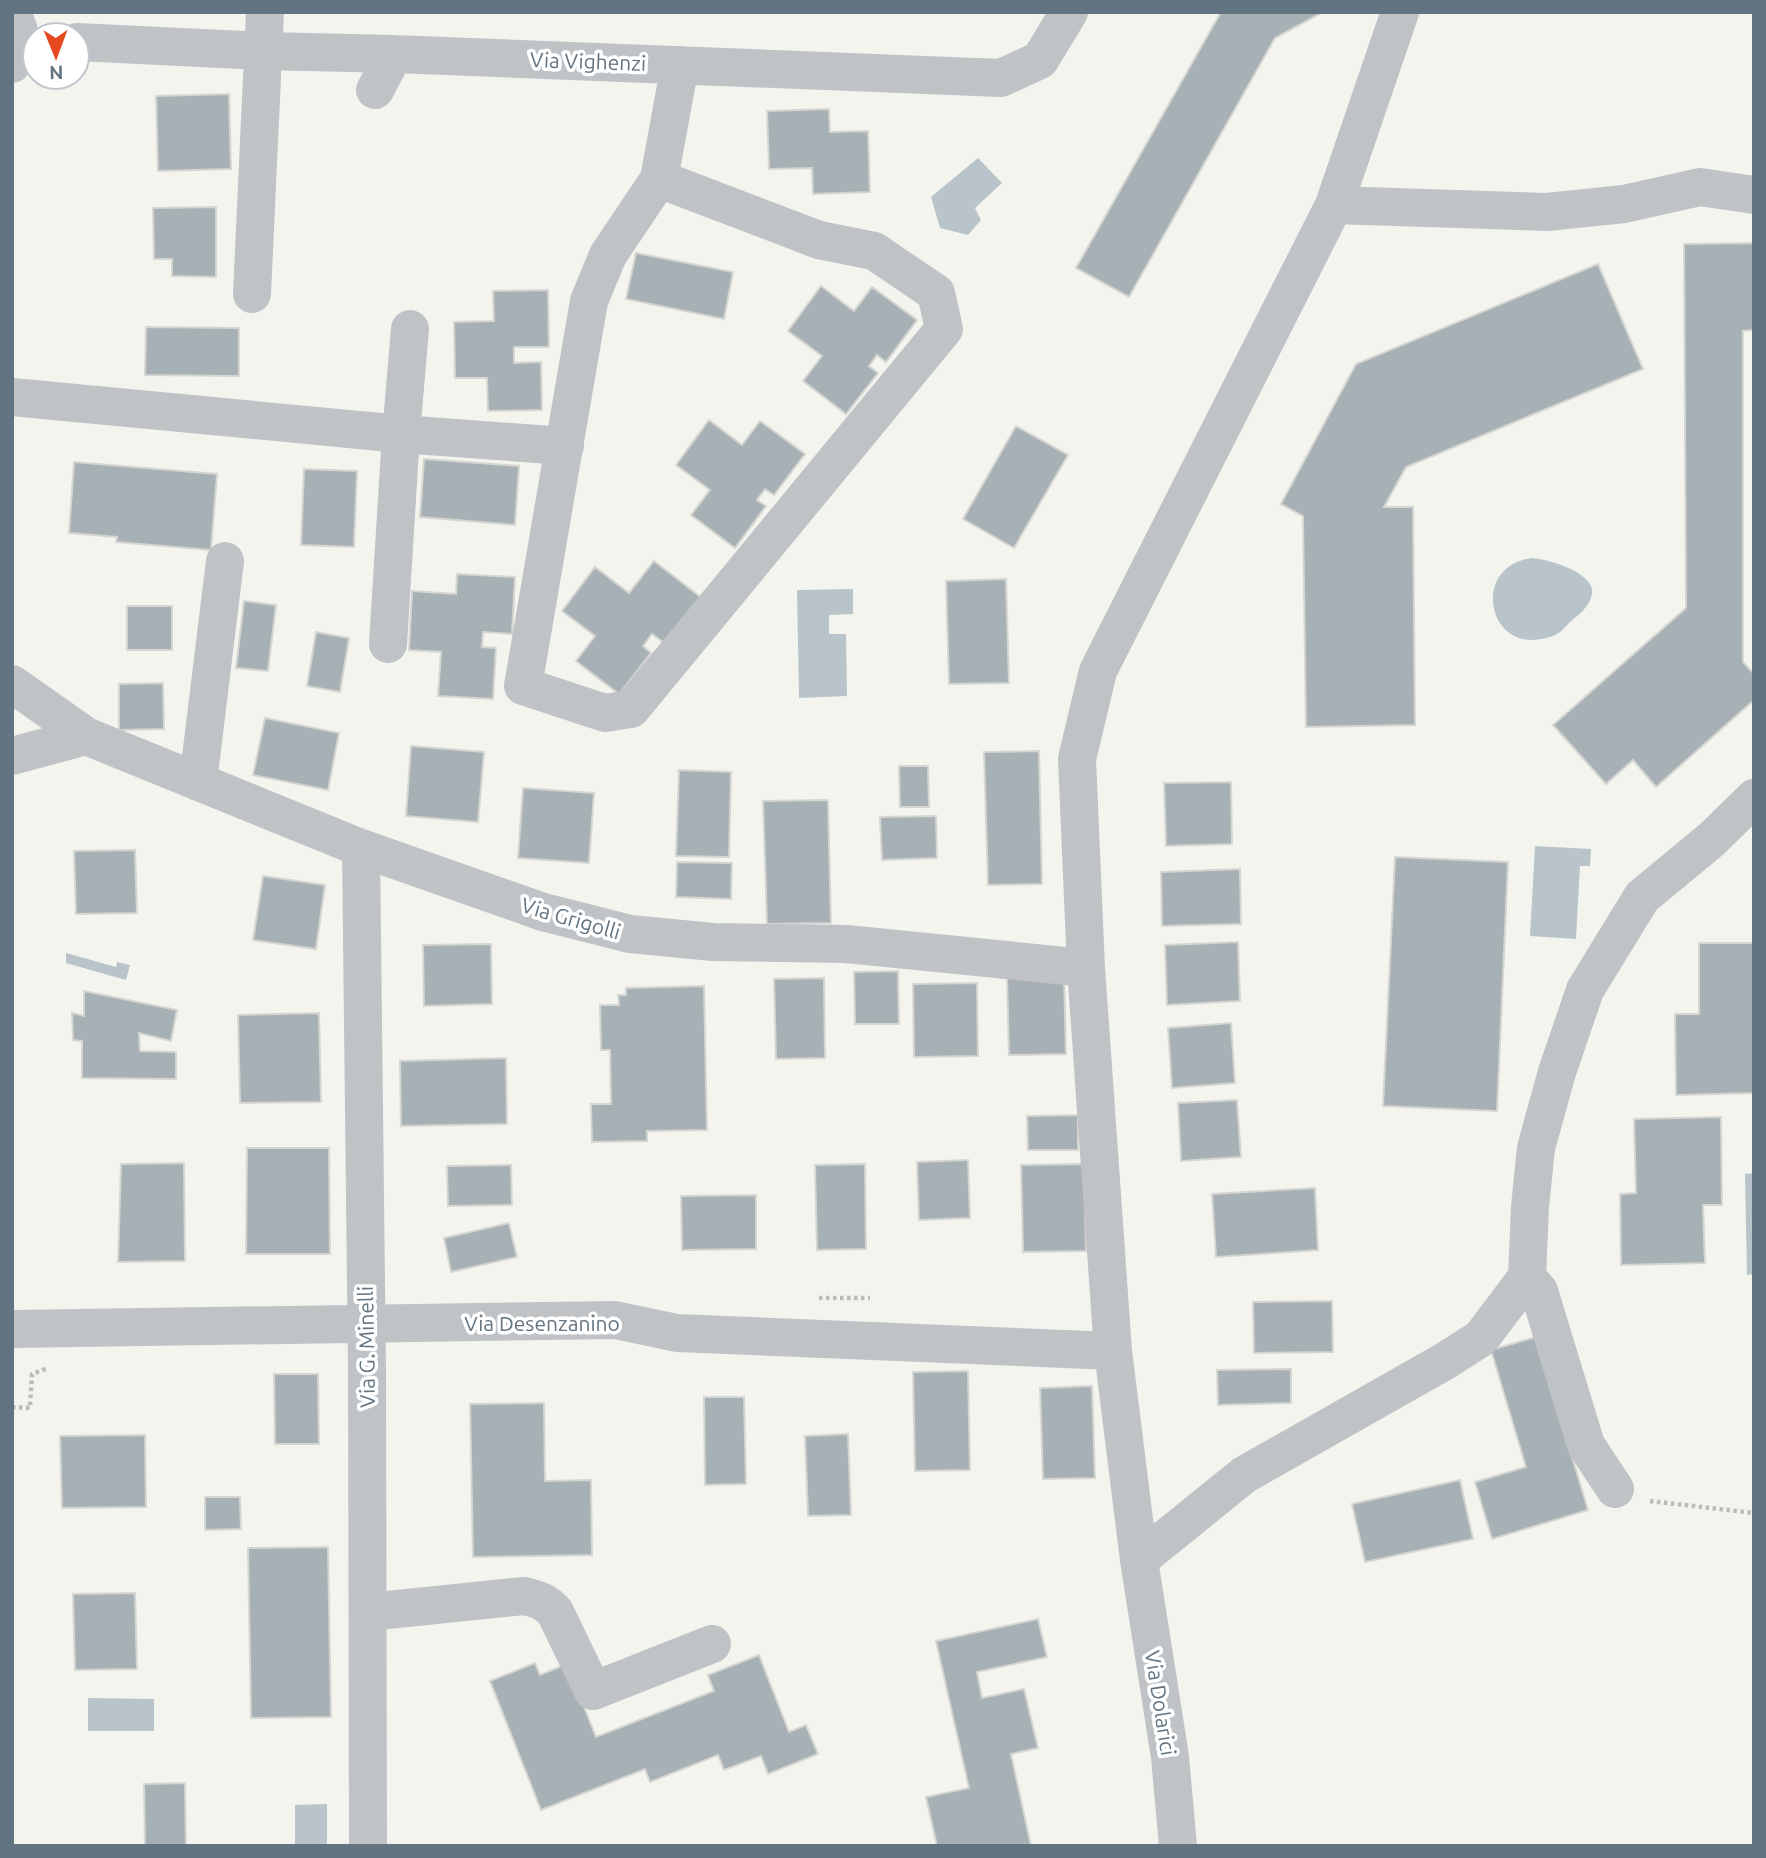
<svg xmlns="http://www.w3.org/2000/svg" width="1766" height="1858" viewBox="0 0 1766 1858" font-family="Ubuntu,sans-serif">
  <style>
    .water { fill: #b8c4ca }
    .building { fill: #a7b0b4; stroke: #d5d5d2; stroke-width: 2 }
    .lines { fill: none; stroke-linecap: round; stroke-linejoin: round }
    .path { stroke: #b9bbbd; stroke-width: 4.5; stroke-dasharray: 3.5 3.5; stroke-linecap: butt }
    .minor { stroke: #bfc3c6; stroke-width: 38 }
    .labels { text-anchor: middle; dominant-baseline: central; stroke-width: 7; stroke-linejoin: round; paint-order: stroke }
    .street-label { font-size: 21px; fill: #627481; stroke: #fff }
  </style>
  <rect width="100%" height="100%" fill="#f4f4ef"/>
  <path class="water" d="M978,158L1002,183L975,208L981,220L968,235L940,228L931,197Z
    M1532,558C1548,559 1596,573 1592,594C1590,607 1577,616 1569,623C1565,627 1561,632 1557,634C1552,637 1546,638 1541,639C1487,650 1471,566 1532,558Z
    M853,589V614L829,615V634H846L847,696L799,698L797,590Z
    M1535,846L1591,849L1590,866H1580L1576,939L1530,936Z
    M66,953L116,967L117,962L130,965L126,980L66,963Z
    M1754,1173V1274L1747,1275L1745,1174Z
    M88,1698L154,1699V1731H88Z
    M327,1804V1846H295V1805Z"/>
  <path class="building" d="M1221,12H1323L1275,38L1129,297L1076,268Z
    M229,94L231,169L158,171L156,96Z
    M829,109L830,132L868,131L870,192L813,194L812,168L769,169L767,111Z
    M216,207V277L172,276V259H154L153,208Z
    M1754,243V330L1743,331V662L1754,674V700L1656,787L1633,760L1606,784L1553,725L1686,608L1684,244Z
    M636,253L733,272L724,319L626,299Z
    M1598,264L1643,369L1406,467L1384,507H1413L1415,725L1306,727L1303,516L1281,504L1356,364Z
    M821,286L854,311L872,287L917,320L886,362L877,355L869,366L878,373L846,414L803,381L822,356L788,331Z
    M548,290L549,347H514V363L541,362L542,410L488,411L487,378H455L454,322L494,321L493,291Z
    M146,327L239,328V376L145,375Z
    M709,420L742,445L760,421L805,454L774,495L765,489L757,500L766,506L735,548L691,515L710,490L676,465Z
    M1016,426L1068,455L1014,548L963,519Z
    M424,459L519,466L515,525L420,517Z
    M74,462L217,474L211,550L116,542L117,537L69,533Z
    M304,469L357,471L354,547L301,545Z
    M654,561L703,599L667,645L652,634L643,646L651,653L619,694L576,661L595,636L562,611L595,567L629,593Z
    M457,574L515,577L512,634L483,632L482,647L496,648L493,699L438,696L441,652L409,650L412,591L456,594Z
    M1006,579L1009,683L949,684L946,581Z
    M244,601L276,605L268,671L236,668Z
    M127,606H172V650H127Z
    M316,632L349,638L340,692L307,686Z
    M163,683L164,729L119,730V684Z
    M265,718L339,733L328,790L253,775Z
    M411,746L484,752L478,822L406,816Z
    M1039,751L1042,884L988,885L984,752Z
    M899,766H928L929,807H900Z
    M679,770L731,772L729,857L676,856Z
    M1231,782L1232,844L1166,846L1164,783Z
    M523,788L594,793L589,863L518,858Z
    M828,800L831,923L767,924L763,801Z
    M936,816L937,858L882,860L880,817Z
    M135,850L137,913L76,914L74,851Z
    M1395,857L1508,862L1497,1111L1383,1106Z
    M677,862L732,863L731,899L676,897Z
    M1240,869L1241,924L1162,926L1161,872Z
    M263,876L325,885L316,949L253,940Z
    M1238,942L1240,1001L1167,1005L1165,945Z
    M1699,943H1754V1093L1676,1095L1675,1014H1699Z
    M491,944L492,1004L424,1006L423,945Z
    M898,971L899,1024H855L854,972Z
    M1064,976L1066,1054L1009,1055L1007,977Z
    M824,978L825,1058L776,1059L774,979Z
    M977,983L978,1056L914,1057L913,984Z
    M704,986L707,1130L647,1131V1141L592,1142L591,1104H611L610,1050H601L600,1005H619L618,995H626V988Z
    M84,991L177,1010L171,1041L139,1033L140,1051L176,1052V1079L82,1078V1041L73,1040L72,1013L84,1016Z
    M319,1013L321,1102L240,1103L238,1015Z
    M1231,1023L1235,1083L1172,1088L1168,1028Z
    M506,1058L507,1124L401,1126L400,1061Z
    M1237,1100L1241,1157L1181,1161L1178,1103Z
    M1078,1115V1150H1028L1027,1116Z
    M1721,1117L1722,1205H1703L1705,1263L1621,1265L1620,1194L1636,1193L1634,1119Z
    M247,1148H329L330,1254H246Z
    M968,1160L970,1218L919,1220L917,1162Z
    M184,1163L185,1261L118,1262L121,1164Z
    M865,1164L866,1249L817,1250L815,1165Z
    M1084,1164L1086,1251L1023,1252L1021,1165Z
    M511,1165L512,1205L448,1206L447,1166Z
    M1315,1188L1318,1250L1216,1257L1212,1194Z
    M756,1195V1249L682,1250L681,1196Z
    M509,1223L517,1257L451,1272L444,1238Z
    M1332,1301L1333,1352L1254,1353L1253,1302Z
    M1536,1337L1588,1510L1492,1539L1475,1482L1526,1467L1491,1350Z
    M1291,1369V1403L1218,1405L1217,1370Z
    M968,1371L970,1470L915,1471L913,1372Z
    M274,1374H318L319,1444H275Z
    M1092,1386L1095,1478L1043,1479L1040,1388Z
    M704,1397H744L746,1484L705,1485Z
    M544,1403L545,1481L591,1480L592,1555L473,1557L470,1404Z
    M848,1434L851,1515L808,1516L805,1436Z
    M145,1435L146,1507L62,1508L60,1436Z
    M1460,1480L1473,1539L1365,1562L1352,1504Z
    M205,1497H240L241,1529L205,1530Z
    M328,1547L331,1717L251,1718L248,1548Z
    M135,1593L137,1669L75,1670L73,1594Z
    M1038,1619L1047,1657L977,1672L982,1698L1024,1689L1038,1748L1011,1754L1031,1846H937L926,1797L969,1788L936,1641Z
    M759,1655L789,1732L806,1725L818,1754L768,1774L761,1756L724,1770L718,1755L650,1782L645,1769L541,1810L490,1681L535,1663L540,1675L567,1664L596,1737L714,1691L708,1675Z
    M185,1783L186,1846H145L144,1784Z"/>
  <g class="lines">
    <path class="path" d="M819,1298H870
      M12,1407L30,1408L32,1374L48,1368
      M1650,1501L1754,1513"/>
    <path class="minor" d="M12,15C22,31 23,47 12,64
      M77,42L264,51L394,54L1001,78L1040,60L1069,12
      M375,90L394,54
      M659,179L819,240L874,251L936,293L944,329L631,709L605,713L523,686L589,301L608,255L659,179L680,65
      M1334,205L1547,212L1624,204L1700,187L1754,195
      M252,294L265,12
      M12,397L401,434L565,446
      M388,644L401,434L410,329
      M12,684L86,736L361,848L543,912L630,934L713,942L846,944L1086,968
      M12,756L86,736
      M198,782L225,561
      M361,848L367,1370L368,1846
      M1527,1277L1539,1291L1586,1445L1615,1489
      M12,1329L615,1320L677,1333L1113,1351
      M1139,1560L1244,1475L1445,1361L1481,1338L1527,1277L1530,1207L1536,1148L1557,1072L1585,990L1642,897L1711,840L1754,798
      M368,1612L524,1596C538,1599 546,1602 555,1612L593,1691L712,1644
      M1178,1846L1170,1757L1139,1560L1113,1351L1086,968L1077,759L1098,671L1334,205L1400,12"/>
  </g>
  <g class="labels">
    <g class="street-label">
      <text transform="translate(588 61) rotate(2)">Via Vighenzi</text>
      <text transform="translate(571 918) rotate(16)">Via Grigolli</text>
      <text x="542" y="1323">Via Desenzanino</text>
      <text transform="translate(366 1347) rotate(-91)">Via G. Minelli</text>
      <text transform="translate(1161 1703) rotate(81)">Via Dolarici</text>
    </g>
  </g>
  <rect width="1766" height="1858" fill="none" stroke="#627481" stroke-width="28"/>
  <g transform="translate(56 56) rotate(179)"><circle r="33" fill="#ffffff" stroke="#c0c7cd" stroke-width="2"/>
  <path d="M0-5L12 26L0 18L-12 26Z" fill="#e4491f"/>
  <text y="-10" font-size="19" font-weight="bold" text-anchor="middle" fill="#627481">N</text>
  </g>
</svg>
